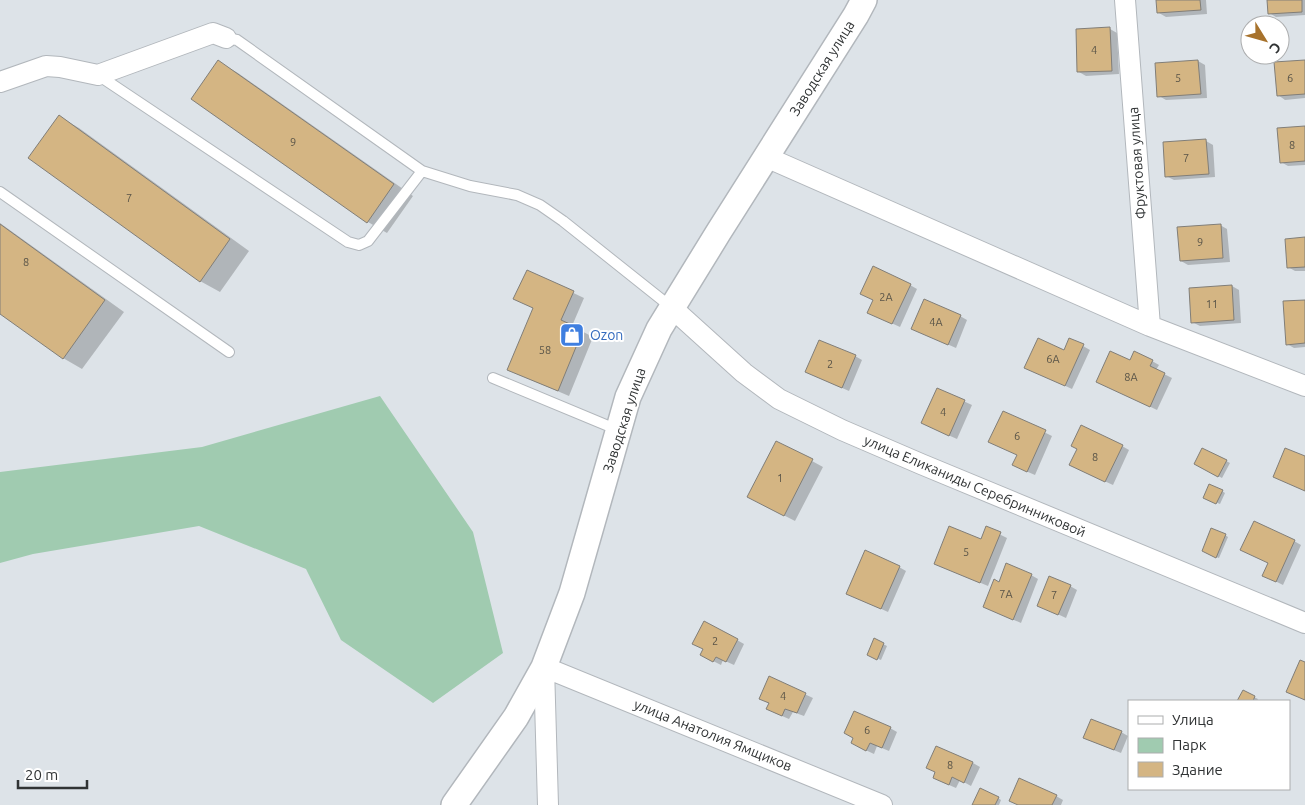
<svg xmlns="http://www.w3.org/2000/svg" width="1305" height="805" viewBox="0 0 1305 805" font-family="Ubuntu,sans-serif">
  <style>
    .green { fill: #a0cbb0 }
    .shadow { fill: #0003 }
    .building { fill: #d4b583; stroke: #817e78 }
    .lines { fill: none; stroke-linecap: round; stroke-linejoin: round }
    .service-casing { stroke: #b2b7bc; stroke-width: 12 }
    .minor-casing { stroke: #b2b7bc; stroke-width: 22 }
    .tertiary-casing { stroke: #b2b7bc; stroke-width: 28 }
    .service { stroke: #fff; stroke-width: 10 }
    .minor { stroke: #fff; stroke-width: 20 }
    .tertiary { stroke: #fff; stroke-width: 25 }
    .labels { text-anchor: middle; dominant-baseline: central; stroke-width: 4; stroke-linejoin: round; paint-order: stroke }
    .number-label { font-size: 11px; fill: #595448 }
    .street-label { font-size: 14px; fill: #303334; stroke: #fff }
    .shop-label { font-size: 14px; fill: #366cbe; stroke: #fff; text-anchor: start }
  </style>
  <rect width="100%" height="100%" fill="#dde3e8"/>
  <path class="green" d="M380,396L473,532L503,653L433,703L341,640L306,569L199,526L33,554L0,563V472L202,447Z"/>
  <path class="shadow" d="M1158,0H1206L1207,14L1166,17L1159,13Z
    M1268,0H1305V15L1276,17L1269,13Z
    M1110,29L1117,33L1119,74L1086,76L1079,72Z
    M1198,61L1205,65L1207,98L1166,100L1159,96Z
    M1305,61V98L1285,100L1278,95Z
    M218,62L238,73L413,196L387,233L368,222L193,99Z
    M60,117L79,128L249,251L220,292L200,281Z
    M1305,128V165L1288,166L1281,162Z
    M1206,141L1213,145L1215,177L1174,180L1166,176Z
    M0,223L124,312L82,369L63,358L0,312Z
    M1220,225L1227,229L1230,262L1188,265L1181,261Z
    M1305,238V271H1295L1288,267Z
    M527,271L584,298L572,326L593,337L569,396L520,375L509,369L534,309L526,304Z
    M910,285L917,289L900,327L876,316L874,300Z
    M1232,286L1239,290L1241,323L1200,326L1192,322Z
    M1305,301V347L1294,348L1287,344Z
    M960,316L967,320L956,348L913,329Z
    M1083,346L1090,350L1072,389L1033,371Z
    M855,356L862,360L849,391L806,372Z
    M1152,361L1159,365L1156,370L1172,378L1157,410L1105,385L1131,362Z
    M937,389L972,405L957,439L930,427Z
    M1003,412L1052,436L1035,475L1021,469L1018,456Z
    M1122,446L1129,450L1113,485L1078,469V449Z
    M1203,449L1230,463L1222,478L1195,464Z
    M812,461L823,467L795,521L760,503Z
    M1222,491L1225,493L1220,504L1208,499Z
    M987,528L1007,538L988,586L943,567L982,541Z
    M1225,535L1228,537L1219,558L1206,553Z
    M1294,541L1301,545L1283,585L1271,579Z
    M899,567L906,571L888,612L855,597Z
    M1031,575L1038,579L1021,623L984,607Z
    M1070,586L1077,590L1066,618L1038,605Z
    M737,640L744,644L734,665L723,660L721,665L701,655Z
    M875,640L887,646L881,660L871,656Z
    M770,678L813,698L804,716L793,712L789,719L775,713L770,704L761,699Z
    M1244,692L1258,699L1257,701H1239Z
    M890,728L897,732L889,751L877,746L874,754L859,747Z
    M1121,732L1128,736L1121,753L1091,741Z
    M973,763L980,767L971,786L960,780L956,788L942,782Z
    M1056,796L1063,800L1061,805H1018Z
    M998,798L1001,800L999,805H973Z"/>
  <path class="building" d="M1156,0H1200L1201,10L1157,13Z
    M1267,0H1302V12L1268,14Z
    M1110,27L1112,71L1077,72L1076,29Z
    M218,60L394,184L367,223L191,99Z
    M1198,60L1201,94L1157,97L1155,63Z
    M1305,60V94L1277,96L1274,62Z
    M59,115L230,239L200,282L28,158Z
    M1305,126V161L1280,163L1277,128Z
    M1206,139L1209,174L1165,177L1163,142Z
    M0,224L105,300L63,359L0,314Z
    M1221,224L1223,258L1180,261L1177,227Z
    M1305,237V267L1287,268L1285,239Z
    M873,266L911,284L892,324L867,313L873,300L860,294Z
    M527,270L574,291L561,320L583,330L558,391L507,370L533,308L513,299Z
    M1232,285L1234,320L1191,323L1189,288Z
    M924,299L961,315L948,345L911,329Z
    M1305,300V343L1286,345L1283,301Z
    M1038,338L1064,350L1069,338L1084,344L1065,386L1024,368Z
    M819,340L856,355L842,388L805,372Z
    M1110,351L1130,360L1134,351L1153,360L1150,366L1165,373L1150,407L1096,382Z
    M937,388L965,400L949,436L921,423Z
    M1003,411L1046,430L1027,472L1012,465L1017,455L988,442Z
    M1081,425L1123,445L1105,482L1069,465L1077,449L1071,446Z
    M776,441L813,459L784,516L747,497Z
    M1202,448L1227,460L1218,477L1194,464Z
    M1285,448L1305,456V491L1273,477Z
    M1209,484L1223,490L1216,504L1203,498Z
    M1254,521L1295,540L1276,582L1262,576L1268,563L1240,550Z
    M949,526L981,539L986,526L1001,532L980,583L934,564Z
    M1211,528L1226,534L1216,558L1202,551Z
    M865,550L900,566L881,609L846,594Z
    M1006,563L1032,574L1013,620L983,607L994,579L999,582Z
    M1049,576L1071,585L1058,615L1037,606Z
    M704,621L738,639L726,662L716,657L713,662L700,655L703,649L692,644Z
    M874,638L884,643L877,660L867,655Z
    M1300,660L1305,662V700L1286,692Z
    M769,676L806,693L797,713L785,709L782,716L766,709L769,703L759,699Z
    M1243,690L1255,696L1253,701H1237Z
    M854,711L891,727L882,748L870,743L866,751L851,743L853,738L844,733Z
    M1091,719L1122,731L1114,750L1083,738Z
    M936,746L973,762L964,783L952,777L949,785L933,778L935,772L926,768Z
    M1019,778L1057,795L1052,805H1018L1009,801Z
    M980,788L999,797L995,805H972Z"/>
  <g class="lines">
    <defs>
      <path id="service" d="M226,38L237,40L422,171L470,186L517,195L540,205L563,221L671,307
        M98,75L348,242L359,245L368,241L422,171
        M0,192L229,352
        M493,378L618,430"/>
      <path id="minor" d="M1125,0L1150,326
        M0,82L46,66L60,67L98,75L213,33L226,38
        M766,157L1150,326L1305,386
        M671,307L744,373L779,399L842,430L921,464L1305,623
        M548,805L544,667L882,805"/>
      <path id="tertiary" d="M454,805L516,717L544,667L572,593L628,397L659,329L718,233L856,15L864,0"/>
    </defs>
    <use href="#service" class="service-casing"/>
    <use href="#minor" class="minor-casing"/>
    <use href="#tertiary" class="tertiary-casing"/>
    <use href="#service" class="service"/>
    <use href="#minor" class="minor"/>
    <use href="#tertiary" class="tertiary"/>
  </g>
  <defs>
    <symbol id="shop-square" viewBox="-11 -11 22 22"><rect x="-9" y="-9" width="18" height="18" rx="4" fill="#3f7fe0" stroke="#fff"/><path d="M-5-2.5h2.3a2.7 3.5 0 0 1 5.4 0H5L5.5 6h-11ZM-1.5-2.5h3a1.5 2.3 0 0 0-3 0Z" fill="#fff"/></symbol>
  </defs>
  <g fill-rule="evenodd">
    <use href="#shop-square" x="558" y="321" width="28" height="28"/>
  </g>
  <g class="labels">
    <g class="number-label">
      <text x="1094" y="50">4</text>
      <text x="1178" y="78">5</text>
      <text x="1290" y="78">6</text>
      <text x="293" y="142">9</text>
      <text x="1292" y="145">8</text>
      <text x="1186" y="158">7</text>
      <text x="129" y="198">7</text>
      <text x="1200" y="242">9</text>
      <text x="26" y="262">8</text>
      <text x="886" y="297">2А</text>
      <text x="1212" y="304">11</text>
      <text x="936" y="322">4А</text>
      <text x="545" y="350">58</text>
      <text x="1053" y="359">6А</text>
      <text x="830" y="364">2</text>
      <text x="1131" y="377">8А</text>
      <text x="943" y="412">4</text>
      <text x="1017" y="436">6</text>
      <text x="1095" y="457">8</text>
      <text x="780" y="478">1</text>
      <text x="966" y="552">5</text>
      <text x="1006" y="594">7А</text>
      <text x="1054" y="595">7</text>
      <text x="715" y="641">2</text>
      <text x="783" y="696">4</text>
      <text x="867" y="730">6</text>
      <text x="950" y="765">8</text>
    </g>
    <g class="street-label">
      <text transform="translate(822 68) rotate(-58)">Заводская улица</text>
      <text transform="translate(1137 163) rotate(-94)">Фруктовая улица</text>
      <text transform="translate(624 420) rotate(-72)">Заводская улица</text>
      <text transform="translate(975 486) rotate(23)">улица Еликаниды Серебринниковой</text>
      <text transform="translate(713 735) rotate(22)">улица Анатолия Ямщиков</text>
    </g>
    <g class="shop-label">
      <text x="590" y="335">Ozon</text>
    </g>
  </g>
  <rect x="1128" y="700" width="162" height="90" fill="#ffffff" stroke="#acadae"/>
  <rect x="1138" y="716" width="25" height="8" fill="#ffffff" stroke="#acadae"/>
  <text x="1172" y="725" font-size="15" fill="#303334">Улица</text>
  <rect x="1138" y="738" width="25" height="15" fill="#a0cbb0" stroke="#acadae"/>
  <text x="1172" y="750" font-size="15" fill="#303334">Парк</text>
  <rect x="1138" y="762" width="25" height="15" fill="#d4b583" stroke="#acadae"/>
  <text x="1172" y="775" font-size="15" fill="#303334">Здание</text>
  <g transform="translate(1265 40) rotate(127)"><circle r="24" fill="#ffffff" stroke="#acadae"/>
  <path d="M0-4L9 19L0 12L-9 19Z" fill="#a7722c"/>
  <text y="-8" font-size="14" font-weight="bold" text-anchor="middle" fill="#303334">С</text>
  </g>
  <path d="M18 780v8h69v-8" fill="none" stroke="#303334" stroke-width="2.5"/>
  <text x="25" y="780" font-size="15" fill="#303334" stroke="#ffffff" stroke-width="4" paint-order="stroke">20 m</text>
</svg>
